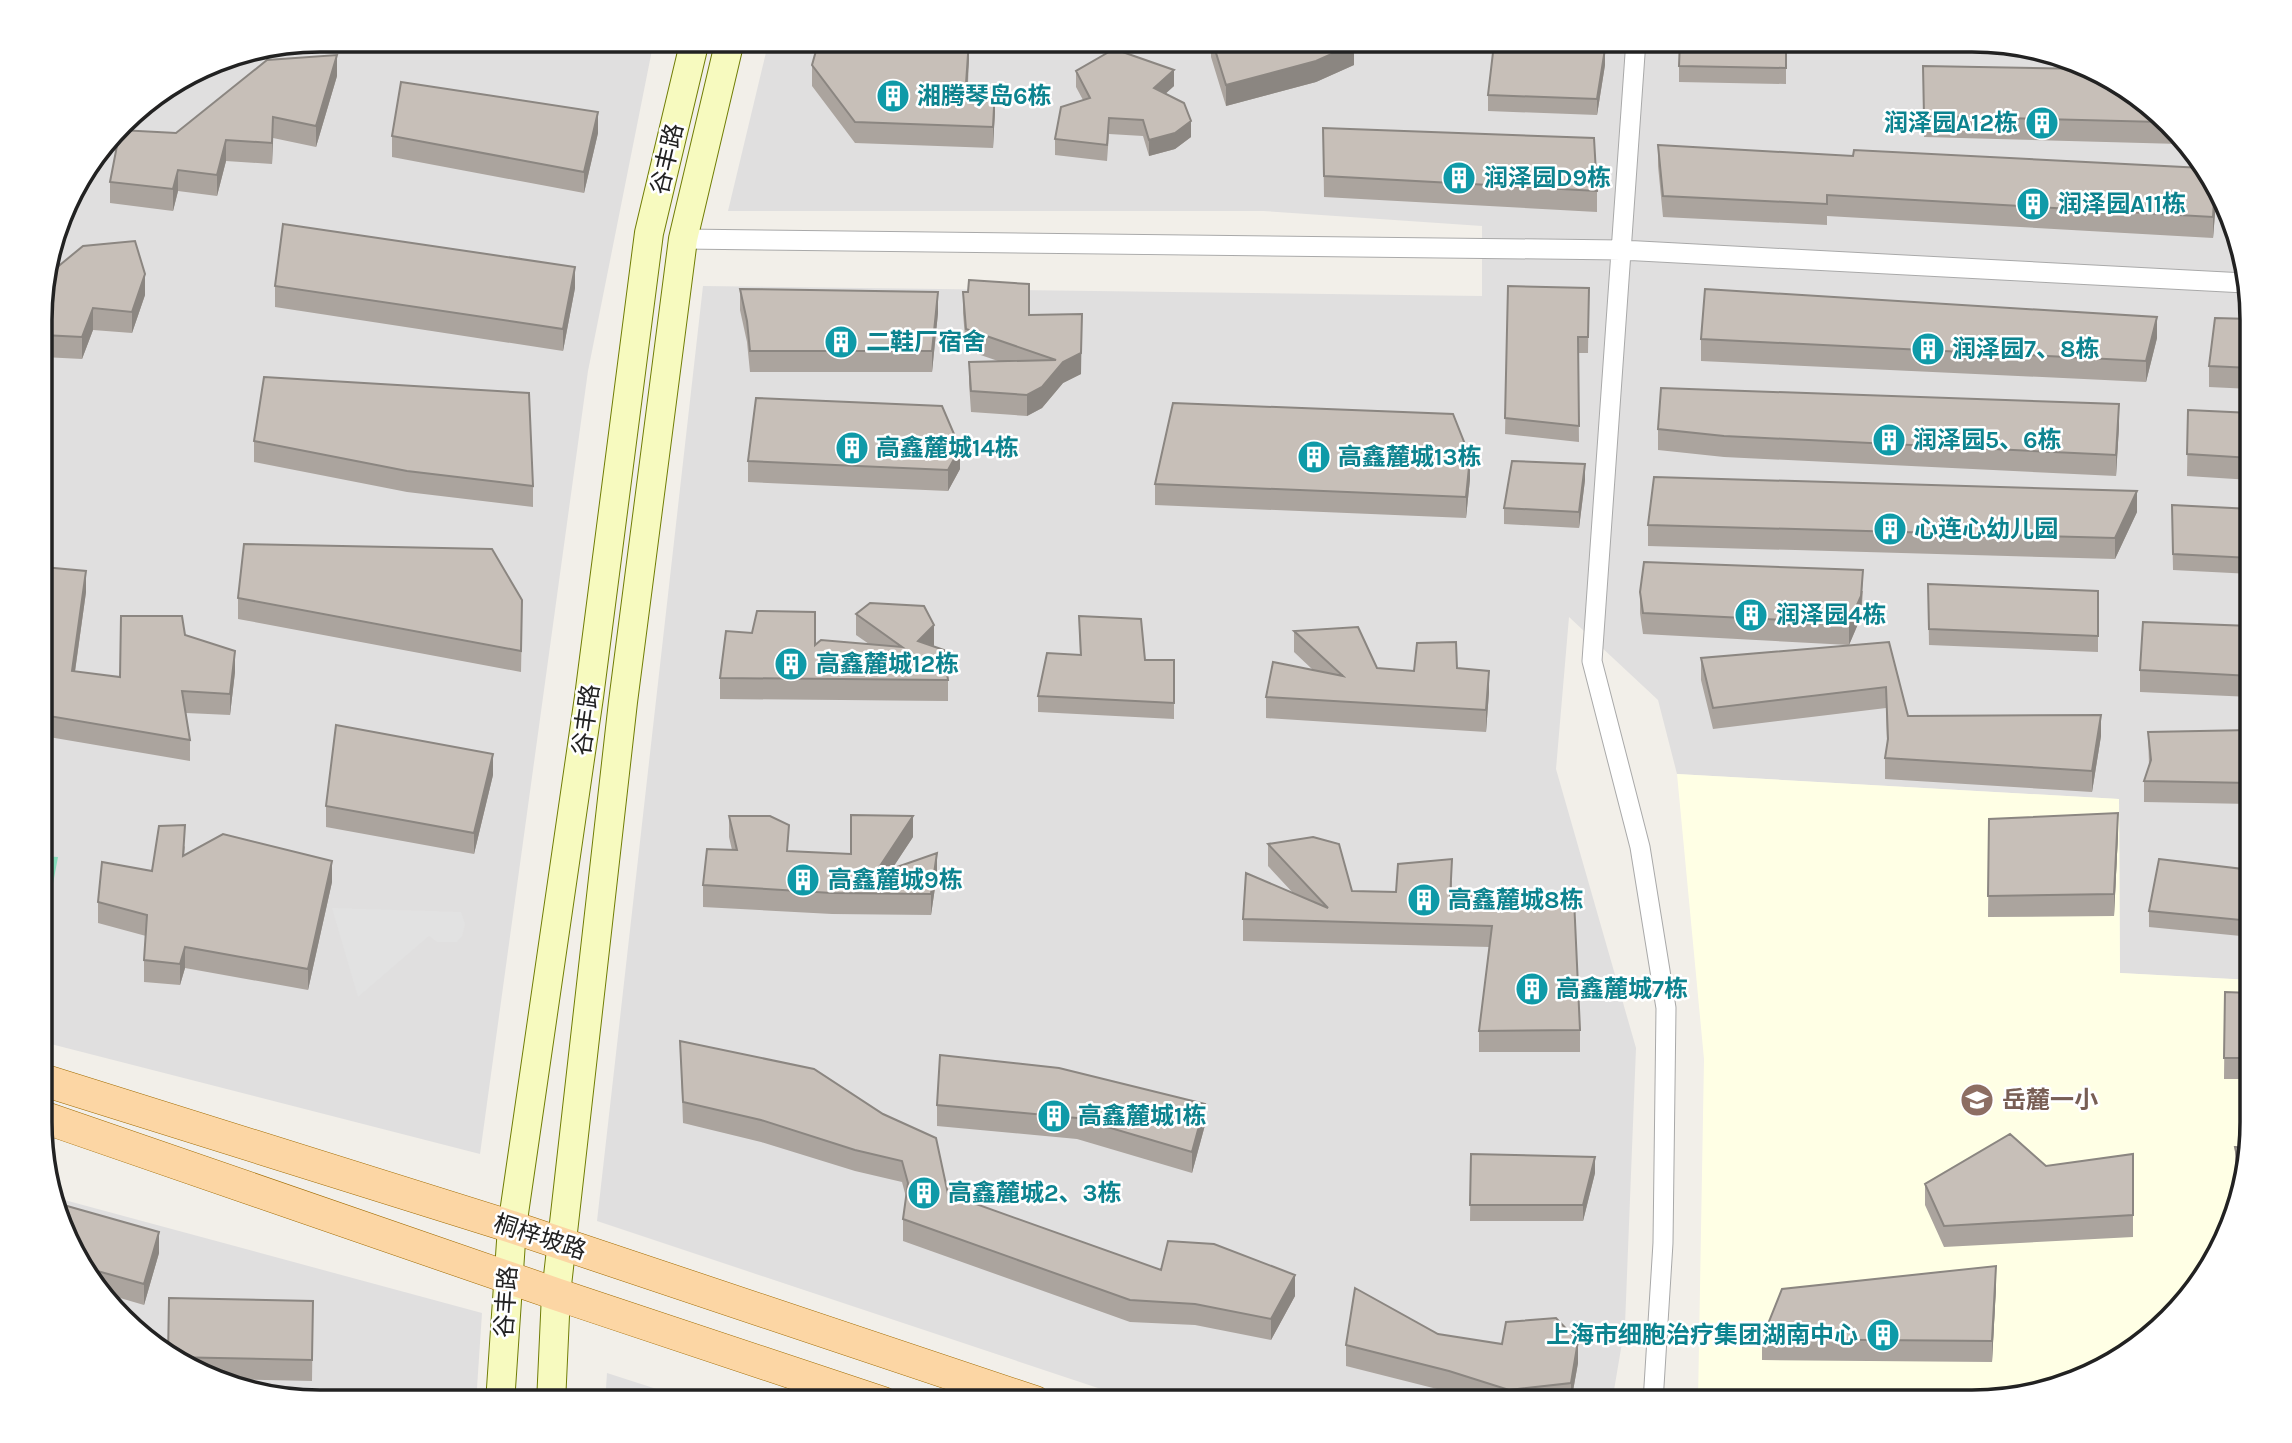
<svg xmlns="http://www.w3.org/2000/svg" width="2292" height="1443" viewBox="0 0 2292 1443" font-family="Karla,'Noto Sans SC',sans-serif">
  <style>
    .residential { fill: #e0dfdf }
    .education { fill: #ffffe5 }
    .pitch { fill: #88e0be }
    .parking { fill: #e2e2e2 }
    .lines { fill: none; stroke-linecap: round; stroke-linejoin: round }
    .street-casing { stroke: #a9a9a9; stroke-width: 21 }
    .secondary-casing { stroke: #707d05; stroke-width: 30 }
    .primary-casing { stroke: #a06b00; stroke-width: 33 }
    .street { stroke: #fff; stroke-width: 19 }
    .secondary { stroke: #f7fabf; stroke-width: 28 }
    .primary { stroke: #fcd6a4; stroke-width: 32 }
    .wall { fill: #aba49e }
    .shaded-wall { fill: #8b8681 }
    .building { fill: #c7bfb8; stroke: #8b8681; stroke-width: 2 }
    .labels { text-anchor: middle; dominant-baseline: central; stroke-width: 5; stroke-linejoin: round; paint-order: stroke }
    .culture-label { font-size: 24px; font-weight: bold; fill: #0d838f; stroke: #fff; text-anchor: start }
    .street-label { font-size: 24px; fill: #222; stroke: #fff }
    .education-label { font-size: 24px; font-weight: bold; fill: #785e54; stroke: #fff; text-anchor: start }
    .rim { fill: none; stroke: #222; stroke-width: 3.5 }
  </style>
  <rect width="100%" height="100%" fill="#f2efe9"/>
  <path class="residential" d="M320,40H654L588,371L480,1154L43,1042V284L69,196L135,110L213,61Z
    M769,40H1972L2061,55L2127,87L2214,181L2251,302V980L2120,973L2119,799L1677,774L1658,700L1569,617L1556,769L1636,1048L1625,1325L1612,1402H1140L597,1221L703,286L1482,296V226L1263,211H728Z
    M57,1198L482,1313L476,1403H320L247,1393L165,1356L87,1278Z
    M607,1373L700,1403H605Z"/>
  <path class="education" d="M1677,774L2119,799L2120,973L2251,980V1141L2237,1212L2205,1278L2111,1365L1990,1402H1698L1704,1059Z"/>
  <path class="pitch" d="M43,856L58,857L43,937Z"/>
  <path class="parking" d="M332,908L461,912L465,924L462,936L457,942H437L429,936L358,997Z"/>
  <g class="lines">
    <defs>
      <path id="street" d="M1636,40L1592,661L1640,847L1666,1008L1663,1243L1653,1402
        M683,239L1621,250L2245,283"/>
      <path id="secondary" d="M500,1403L512,1227L589,697L649,233L695,40
        M551,1403L556,1294L623,702L683,239L730,40"/>
      <path id="primary" d="M43,1080L512,1227L1035,1402
        M43,1117L556,1294L883,1403"/>
    </defs>
    <use href="#street" class="street-casing"/>
    <use href="#secondary" class="secondary-casing"/>
    <use href="#primary" class="primary-casing"/>
    <use href="#street" class="street"/>
    <use href="#secondary" class="secondary"/>
    <use href="#primary" class="primary"/>
  </g>
  <path class="wall" d="M1211,40H1354V65L1316,82L1226,106L1211,57Z
    M1786,40V84L1679,82V66Z
    M881,42L899,46L969,58L968,84L995,109L993,148L855,143L812,86V65Z
    M1605,65L1597,115L1488,111V95Z
    M1923,66L2127,87L2180,144L1924,137Z
    M1076,71L1174,86L1165,94L1191,137L1175,149L1149,156L1143,136L1109,134L1107,161L1055,155V139L1083,100L1076,87Z
    M337,76L316,147L273,138L272,164L226,161L217,196L178,191L173,211L110,203V182L176,133Z
    M1323,128L1597,191V212L1324,197Z
    M598,133L584,193L392,157V136Z
    M1658,145L2217,188L2213,238L1827,216V225L1663,217L1658,166Z
    M43,284L145,295L132,333L93,330L82,359L43,357Z
    M275,286L575,288L563,351L275,307Z
    M1508,286L1589,288L1588,353H1578L1579,442L1505,434Z
    M740,289L938,313L932,372H750L747,342L740,310Z
    M963,292L1029,315L1081,374L1063,383L1042,408L1027,416L971,412L969,383V362L998,361L966,350L963,313Z
    M2251,319V389L2209,387V366Z
    M2157,338L2146,382L1701,361V339Z
    M2188,410L2251,413V480L2187,476Z
    M2119,426L2116,476L1724,457L1658,450V429Z
    M254,441L533,486V507L407,492L254,462Z
    M748,461L960,469L948,491L748,482Z
    M1470,479L1466,518L1155,505V484Z
    M1585,480L1579,528L1504,524V508Z
    M2251,509V574L2173,570L2172,522Z
    M2137,512L2115,559L1648,546V525Z
    M43,567L86,592L75,672L120,677L185,635L235,672L230,715L186,713L190,740V761L43,736Z
    M1928,584L2098,591V652L1929,645Z
    M1863,591L1861,617L1849,645L1643,634L1640,613V592Z
    M238,598L522,622L521,672L238,619Z
    M856,614L934,647L948,680V701L720,699V678L815,645L869,644L856,635Z
    M1079,616L1145,660H1174V719L1038,712V696L1080,655Z
    M2251,626V697L2140,692V670Z
    M1294,631L1377,668L1414,671L1457,668L1489,692L1486,732L1266,718V697L1313,670L1294,652Z
    M1889,642L1908,716L2101,736L2092,792L1885,779V758L1887,743L1886,708L1713,729L1701,680V658Z
    M2251,730V804L2144,802V781L2149,765L2148,732Z
    M493,775L474,854L326,827V806Z
    M729,816L788,851L851,854L913,837L892,869L937,874L931,915L832,914L703,907V885L732,850L729,837Z
    M1989,819L2118,834L2114,916L1988,917Z
    M1268,844L1352,891L1396,892L1452,881V899L1484,905L1580,1030V1052H1479V1031L1490,947L1243,941V919L1294,894L1268,866Z
    M185,846L184,856L332,882L308,990L185,968L180,985L144,982V960L146,936L98,923V902L152,871Z
    M2251,870V937L2149,927V911Z
    M2225,992L2251,993V1079H2224Z
    M680,1041L814,1069L948,1194L1161,1270L1295,1296L1271,1340L1195,1325L1130,1322L903,1241V1219L906,1197L902,1182L855,1171L761,1142L683,1123Z
    M937,1105L1205,1125L1192,1173L1077,1139L937,1126Z
    M2235,1147L2250,1148L2241,1195L2235,1168Z
    M1471,1154L1595,1173L1583,1221H1470Z
    M2133,1154V1237L1944,1247L1925,1205V1184Z
    M60,1204L159,1253L144,1305L103,1293L87,1278Z
    M1996,1287L1992,1362L1762,1360V1339Z
    M313,1301L312,1381L216,1379L168,1357Z
    M1438,1334L1578,1363L1571,1402H1480L1449,1392L1346,1366V1345Z"/>
  <path class="shaded-wall" d="M969,40V58L966,105V84Z
    M1354,44V65L1316,82L1226,106V85Z
    M1605,49V65L1597,115V99Z
    M337,55V76L316,147V126Z
    M1174,70V86L1154,104V88Z
    M995,88V109L993,148V127Z
    M598,112V133L584,193V172Z
    M273,117V138L272,164V143Z
    M1191,121V137L1175,149L1149,156V140Z
    M226,140V161L217,196V175Z
    M178,170V191L173,211V189Z
    M2215,184L2217,190L2213,238V217Z
    M575,267V288L563,351V329Z
    M145,274V295L132,333V312Z
    M938,292V313L932,372V351Z
    M93,308V330L82,359V337Z
    M1082,314L1081,374L1063,383L1042,408L1027,416V395L1042,387Z
    M2157,317V338L2146,382V361Z
    M2119,404V426L2116,476V455Z
    M960,448V469L948,491V470Z
    M1470,457V479L1466,518V497Z
    M1585,464V480L1579,528V512Z
    M2137,491V512L2115,559V538Z
    M1863,570L1861,617L1849,645V623Z
    M86,571V592L72,692V671Z
    M934,625V646L918,641Z
    M235,651V672L230,715V694Z
    M1489,671V692L1486,732V710Z
    M2101,715V736L2092,792V771Z
    M493,754V775L474,854V833Z
    M2118,813V834L2114,916V894Z
    M913,816V837L876,893L874,875Z
    M937,853V874L931,915V894Z
    M332,861V882L308,990V969Z
    M185,947V968L180,985V964Z
    M1205,1104V1125L1192,1173V1152Z
    M1595,1157V1173L1583,1221V1205Z
    M159,1232V1253L144,1305V1284Z
    M1996,1266V1287L1992,1362V1341Z
    M1295,1275V1296L1271,1340V1319Z
    M1578,1341V1363L1571,1402V1383Z"/>
  <path class="building" d="M819,40H875L899,46L941,40H969L966,84L995,88L993,127L855,122L812,65Z
    M1212,40H1354V44L1316,61L1226,85Z
    M1680,40H1786V68L1679,66Z
    M1494,44L1605,49L1597,99L1488,95Z
    M1114,49L1174,70L1154,88L1184,103L1191,121L1175,133L1149,140L1143,120L1109,118L1107,145L1055,139L1061,107L1090,98L1076,71Z
    M337,55L316,126L273,117L272,143L226,140L217,175L178,170L173,189L110,182L120,130L176,133L267,60Z
    M1923,66L2090,69L2127,87L2160,122L1924,116Z
    M401,82L598,112L584,172L392,136Z
    M1323,128L1594,138L1597,191L1324,176Z
    M1658,145L1853,156L1854,150L2203,168L2214,181L2215,184L2213,217L1827,195V204L1663,196Z
    M283,224L575,267L563,329L275,286Z
    M135,241L145,274L132,312L93,308L82,337L43,335V284L44,278L83,246Z
    M969,280L1029,284V315L1082,314L1081,353L1063,362L1042,387L1027,395L971,391L969,362L1056,360L966,329L963,292H968Z
    M1508,286L1589,288L1588,337H1578L1579,426L1505,418Z
    M740,289L938,292L932,351H750L747,321Z
    M1705,289L2157,317L2146,361L1701,339Z
    M2215,318L2251,319V368L2209,366Z
    M264,377L529,393L533,486L407,471L254,441Z
    M1661,388L2119,404L2116,455L1724,436L1658,429Z
    M756,398L942,406L960,448L948,470L748,461Z
    M1173,403L1453,414L1470,457L1466,497L1155,484Z
    M2188,410L2251,413V458L2187,454Z
    M1512,461L1585,464L1579,512L1504,508Z
    M1654,477L2137,491L2115,538L1648,525Z
    M2172,505L2251,509V558L2173,554Z
    M244,544L492,549L522,600L521,651L238,598Z
    M1644,562L1863,570L1861,596L1849,623L1643,613L1640,592Z
    M43,567L86,571L72,671L120,677L121,616H182L185,635L235,651L230,694L182,691L190,740L43,715Z
    M1928,584L2098,591V636L1929,629Z
    M870,603L924,606L934,625L918,641L944,650L948,680L720,678L726,631L752,633L757,611L815,612V645L821,640L902,647L856,614Z
    M1079,616L1141,619L1145,660H1174V703L1038,696L1047,653L1081,655Z
    M2143,622L2251,626V676L2140,670Z
    M1358,627L1377,668L1414,671L1417,643L1456,642L1457,668L1489,671L1486,710L1266,697L1273,662L1343,676L1294,631Z
    M1889,642L1908,716L2101,715L2092,771L1885,758L1888,739L1886,687L1713,708L1701,658Z
    M336,725L493,754L474,833L326,806Z
    M2251,730V783L2144,781L2151,760L2148,732Z
    M2118,813L2114,894L1988,896L1989,819Z
    M851,815L913,816L874,875L937,853L931,894L832,893L703,885L707,849L737,850L729,816H770L789,825L787,851L851,854Z
    M185,825L183,856L223,834L332,861L308,969L185,947L180,964L144,960L147,915L98,902L102,862L152,871L159,826Z
    M1313,837L1339,844L1352,891L1396,892L1398,864L1452,859L1450,899L1484,895L1481,906L1574,899L1580,1030L1479,1031L1492,926L1243,919L1246,873L1328,908L1268,844Z
    M2159,859L2251,870V921L2149,911Z
    M2225,992L2251,993V1058H2224Z
    M680,1041L814,1069L883,1114L936,1138L948,1194L1161,1270L1168,1241L1214,1244L1295,1275L1271,1319L1195,1304L1130,1300L903,1219L908,1183L902,1161L855,1150L761,1120L683,1102Z
    M940,1055L1059,1068L1205,1104L1192,1152L1077,1118L937,1105Z
    M2010,1134L2046,1166L2133,1154V1215L1944,1226L1925,1184Z
    M2235,1147L2250,1148L2243,1184Z
    M1471,1154L1595,1157L1583,1205H1470Z
    M60,1204L159,1232L144,1284L83,1267Z
    M1996,1266L1992,1341L1762,1339L1782,1289Z
    M1355,1288L1438,1334L1502,1344L1506,1322L1556,1318L1578,1341L1571,1383L1509,1390L1449,1371L1346,1345Z
    M169,1298L313,1301L312,1360L168,1357Z"/>
  <defs>
    <symbol id="building-disc" viewBox="-11 -11 22 22"><circle r="9.5" fill="#0f9aa8" stroke="#fff"/><path d="M-4-6H4V6H1V3H-1V6H-4ZM-2.5-4.3h1.7v1.8h-1.7ZM.8-4.3h1.7v1.8H.8ZM-2.5-1h1.7V.8h-1.7ZM.8-1h1.7V.8H.8Z" fill="#fff"/></symbol>
    <symbol id="school-disc" viewBox="-11 -11 22 22"><circle r="9.5" fill="#8d6e63" stroke="#fff"/><path d="M0-5L7-2L0 1L-7-2ZM-4 1L0 2.5L4 1V4Q0 6-4 4Z" fill="#fff"/></symbol>
  </defs>
  <g fill-rule="evenodd">
    <use href="#building-disc" x="874" y="77" width="38" height="38"/>
    <use href="#building-disc" x="2023" y="104" width="38" height="38"/>
    <use href="#building-disc" x="1440" y="159" width="38" height="38"/>
    <use href="#building-disc" x="2014" y="185" width="38" height="38"/>
    <use href="#building-disc" x="822" y="323" width="38" height="38"/>
    <use href="#building-disc" x="1909" y="330" width="38" height="38"/>
    <use href="#building-disc" x="1870" y="421" width="38" height="38"/>
    <use href="#building-disc" x="833" y="429" width="38" height="38"/>
    <use href="#building-disc" x="1295" y="438" width="38" height="38"/>
    <use href="#building-disc" x="1871" y="510" width="38" height="38"/>
    <use href="#building-disc" x="1732" y="596" width="38" height="38"/>
    <use href="#building-disc" x="772" y="645" width="38" height="38"/>
    <use href="#building-disc" x="784" y="861" width="38" height="38"/>
    <use href="#building-disc" x="1405" y="881" width="38" height="38"/>
    <use href="#building-disc" x="1513" y="970" width="38" height="38"/>
    <use href="#school-disc" x="1958" y="1081" width="38" height="38"/>
    <use href="#building-disc" x="1035" y="1097" width="38" height="38"/>
    <use href="#building-disc" x="905" y="1174" width="38" height="38"/>
    <use href="#building-disc" x="1864" y="1316" width="38" height="38"/>
  </g>
  <g class="labels">
    <g class="culture-label">
      <text x="917" y="96">湘腾琴岛6栋</text>
      <text x="2018" y="123" text-anchor="end">润泽园A12栋</text>
      <text x="1484" y="178">润泽园D9栋</text>
      <text x="2058" y="204">润泽园A11栋</text>
      <text x="866" y="342">二鞋厂宿舍</text>
      <text x="1952" y="349">润泽园7、8栋</text>
      <text x="1913" y="440">润泽园5、6栋</text>
      <text x="876" y="448">高鑫麓城14栋</text>
      <text x="1338" y="457">高鑫麓城13栋</text>
      <text x="1914" y="529">心连心幼儿园</text>
      <text x="1776" y="615">润泽园4栋</text>
      <text x="816" y="664">高鑫麓城12栋</text>
      <text x="828" y="880">高鑫麓城9栋</text>
      <text x="1448" y="900">高鑫麓城8栋</text>
      <text x="1556" y="989">高鑫麓城7栋</text>
      <text x="1078" y="1116">高鑫麓城1栋</text>
      <text x="948" y="1193">高鑫麓城2、3栋</text>
      <text x="1858" y="1335" text-anchor="end">上海市细胞治疗集团湖南中心</text>
    </g>
    <g class="street-label">
      <text transform="translate(667 159) rotate(-77)">谷丰路</text>
      <text transform="translate(586 720) rotate(-82)">谷丰路</text>
      <text transform="translate(540 1237) rotate(18)">桐梓坡路</text>
      <text transform="translate(506 1302) rotate(-86)">谷丰路</text>
    </g>
    <g class="education-label">
      <text x="2002" y="1100">岳麓一小</text>
    </g>
  </g>
  <path d="M0 0H2292V1443H0ZM320 52H1972A268 268 0 0 1 2240 320V1122A268 268 0 0 1 1972 1390H320A268 268 0 0 1 52 1122V320A268 268 0 0 1 320 52Z" fill="#fff" fill-rule="evenodd"/>
  <path class="rim" d="M320 52H1972A268 268 0 0 1 2240 320V1122A268 268 0 0 1 1972 1390H320A268 268 0 0 1 52 1122V320A268 268 0 0 1 320 52Z"/>
</svg>
